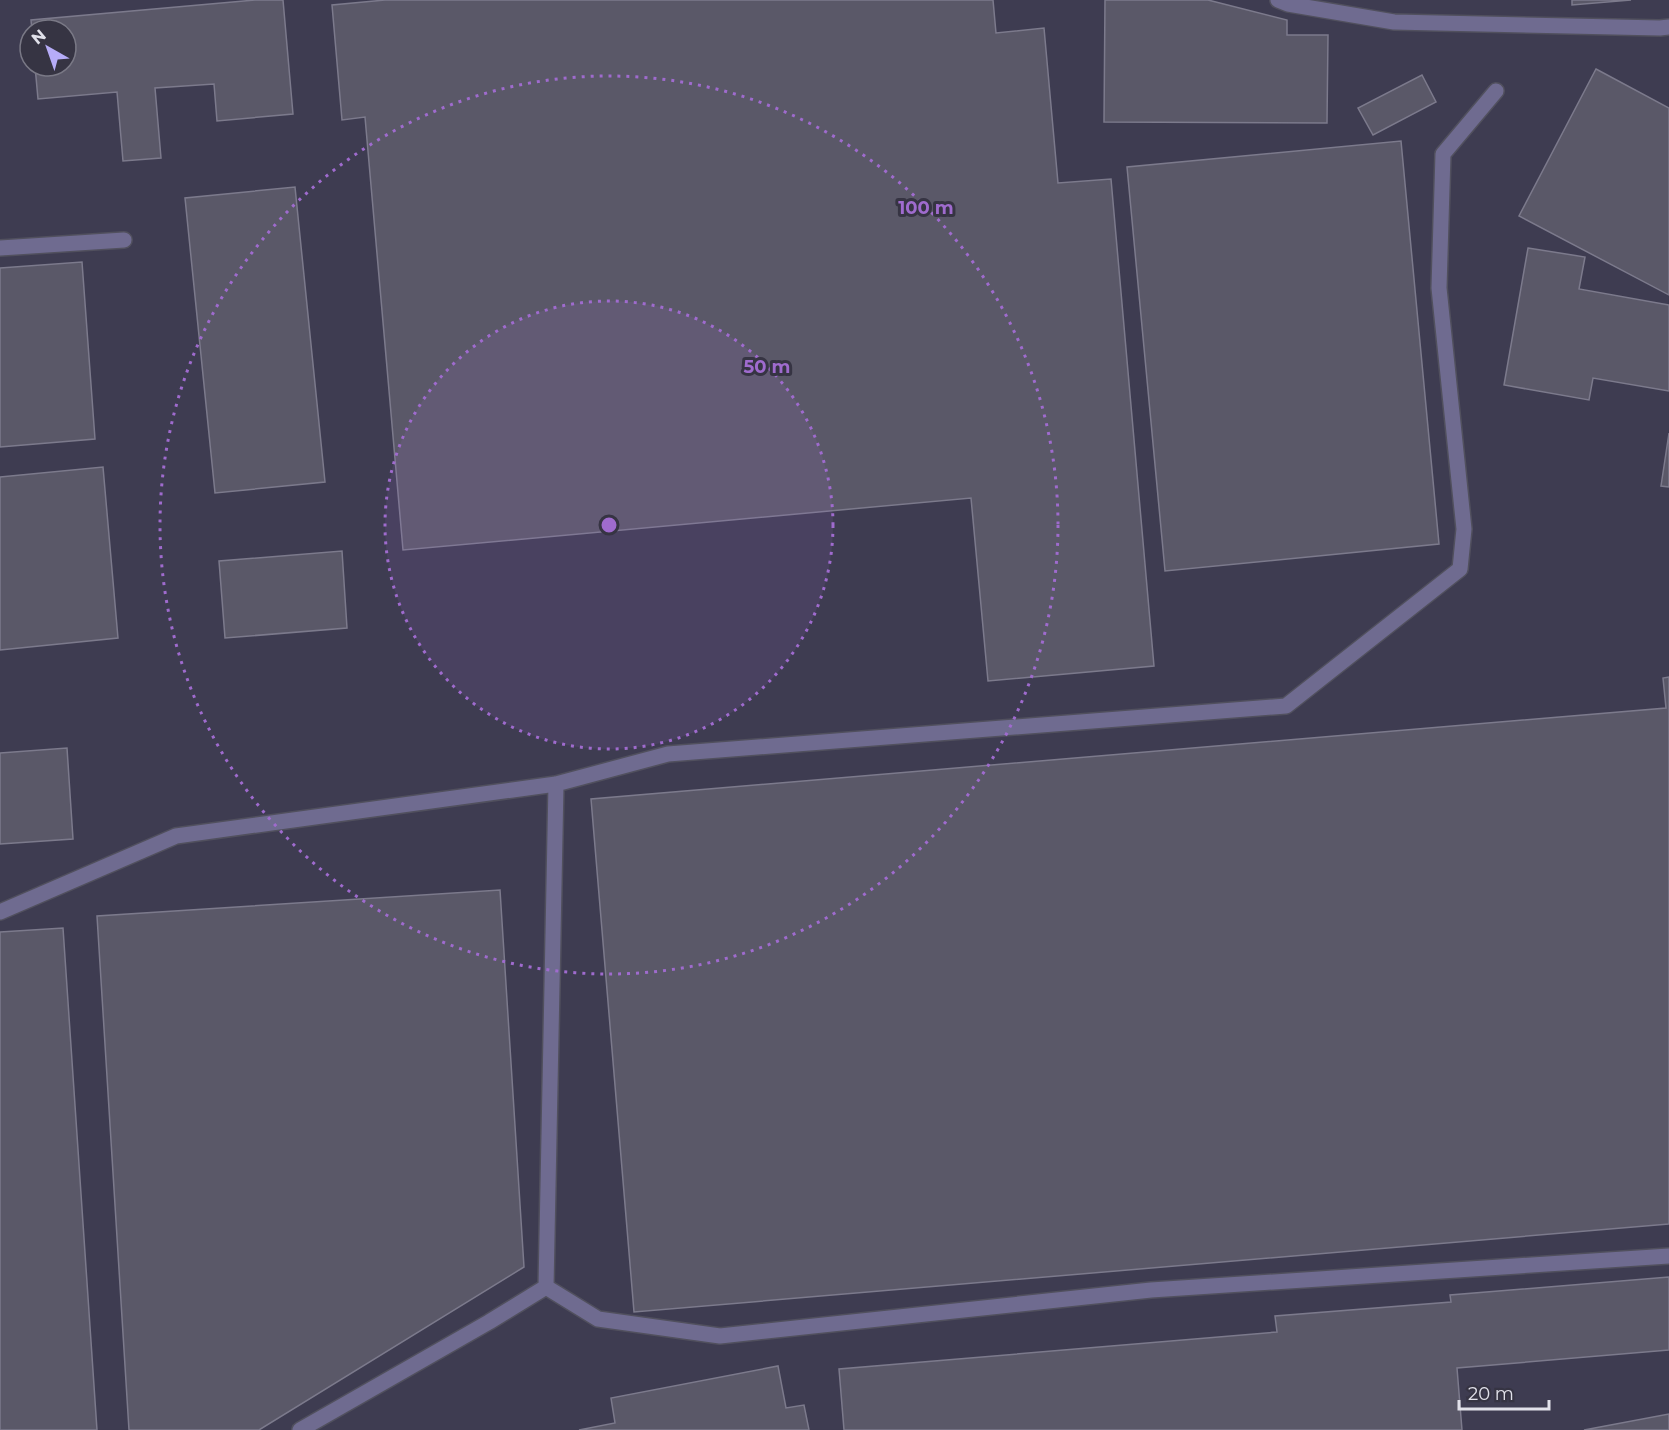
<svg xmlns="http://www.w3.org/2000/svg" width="1669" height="1430" viewBox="0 0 1669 1430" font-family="Montserrat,sans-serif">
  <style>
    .built { fill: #3e3c51; fill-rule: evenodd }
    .building { fill: #5a5868; stroke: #7c7a8c; stroke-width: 1.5 }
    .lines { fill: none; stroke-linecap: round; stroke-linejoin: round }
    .lane-casing { stroke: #51505e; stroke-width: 18 }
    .lane { stroke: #6f6b90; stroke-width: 15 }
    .ring { fill: none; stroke: #9f6bce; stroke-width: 3; stroke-dasharray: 3 6 }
    .centre { fill: #9f6bce; stroke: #363443; stroke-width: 3 }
    .ring-label { font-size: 18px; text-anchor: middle; font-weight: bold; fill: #9f6bce; stroke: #363443; stroke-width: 6; stroke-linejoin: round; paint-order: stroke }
  </style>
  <rect width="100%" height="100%" fill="#363443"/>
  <path class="built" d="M0,0H1669V1430H0ZM30,30H66V66H30Z"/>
  <path class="building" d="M255,0H283L293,114L217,121L214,84L155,88L161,158L123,161L117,92L38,99L35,66H66V30H32L31,20Z
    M385,0H993L996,33L1044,28L1058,183L1111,179L1154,666L988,681L971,498L403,550L365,117L342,120L332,5Z
    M1105,0H1208L1287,20V35H1328L1327,123L1104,122Z
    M1572,0H1631L1572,5Z
    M1596,69L1669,108V295L1519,216Z
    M1422,75L1436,102L1373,135L1358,108Z
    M1401,141L1439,544L1165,571L1127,167Z
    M295,187L325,482L215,493L185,198Z
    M1528,248L1585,257L1579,289L1669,305V391L1593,378L1589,400L1504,385Z
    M82,262L95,439L0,447V268Z
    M1669,433V487L1661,486Z
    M103,467L118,638L0,650V477Z
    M342,551L347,628L225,638L219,561Z
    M1669,677V1224L634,1312L591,799L1666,708L1663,678Z
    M67,748L73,839L0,844V753Z
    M500,890L524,1267L259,1430H129L97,916Z
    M63,928L97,1430H0V932Z
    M1669,1277V1350L1457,1368L1462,1430H844L839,1369L1277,1332L1275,1316L1451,1302L1450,1295Z
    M778,1366L786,1408L804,1405L809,1430H579L615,1423L611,1398Z
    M1669,1414V1430H1584Z"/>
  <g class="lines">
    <defs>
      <path id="lane" d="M1278,0L1288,4L1394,22L1660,28L1669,27
        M0,248L124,240
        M0,912L176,836L556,784L668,754L1286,706L1460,569L1464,529L1439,288L1443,154L1496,91
        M546,1287L598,1319L720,1336L1151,1290L1669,1256
        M546,1287L556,784
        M300,1430L489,1322L546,1287"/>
    </defs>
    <use href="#lane" class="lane-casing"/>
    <use href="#lane" class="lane"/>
  </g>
  <circle cx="609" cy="525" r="224" fill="#9f6bce" fill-opacity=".12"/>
  <g class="ring">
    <circle cx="609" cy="525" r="224"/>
    <circle cx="609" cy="525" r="449"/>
  </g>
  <circle cx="609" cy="525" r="9" class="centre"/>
  <g class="ring-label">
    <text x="926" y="214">100 m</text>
    <text x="767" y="373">50 m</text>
  </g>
  <g transform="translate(48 48) rotate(320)"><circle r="28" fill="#363443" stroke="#7a7986" stroke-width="1.5"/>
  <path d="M0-4.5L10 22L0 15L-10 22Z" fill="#b6acf8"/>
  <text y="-9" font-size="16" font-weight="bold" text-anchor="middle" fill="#e1e1ea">N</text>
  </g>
  <path d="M1459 1400v9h90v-9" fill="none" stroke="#e1e1ea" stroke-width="3"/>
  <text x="1468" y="1400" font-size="18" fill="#e1e1ea" stroke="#363443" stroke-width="4.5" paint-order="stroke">20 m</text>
</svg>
